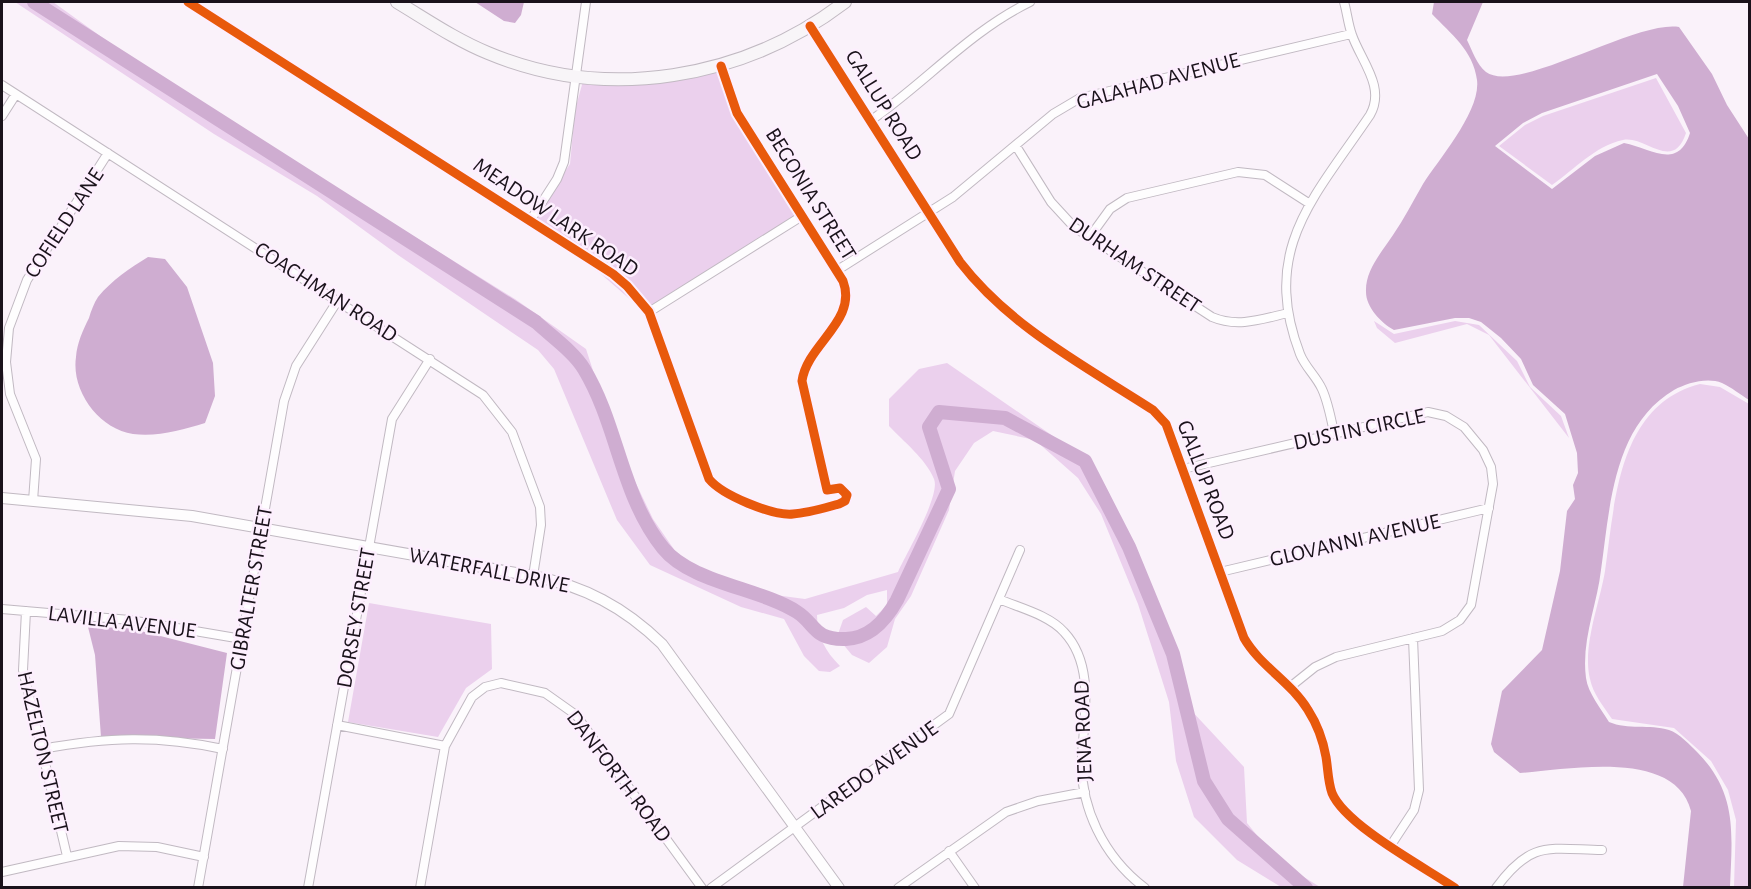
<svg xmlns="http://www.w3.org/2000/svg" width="1751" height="889" viewBox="0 0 1751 889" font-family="'Alegreya Sans',sans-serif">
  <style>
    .green { fill: #ebd0ed }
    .water { fill: #cfadd1; fill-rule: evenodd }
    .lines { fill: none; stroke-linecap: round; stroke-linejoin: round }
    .river { stroke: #cfadd1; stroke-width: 14 }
    .minor-casing { stroke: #c1b9c2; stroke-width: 10 }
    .tertiary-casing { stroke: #c1b9c2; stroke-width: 12 }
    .secondary-casing { stroke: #c1b9c2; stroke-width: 14 }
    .minor { stroke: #fefdfe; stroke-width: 8 }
    .tertiary { stroke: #fefdfe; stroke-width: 10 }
    .secondary { stroke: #f8f5f8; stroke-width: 12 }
    .cycleway-casing { stroke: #fdeffe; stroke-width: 13 }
    .cycleway { stroke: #e8590c; stroke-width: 9 }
    .labels { text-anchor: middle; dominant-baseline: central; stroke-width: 5; stroke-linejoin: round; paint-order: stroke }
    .street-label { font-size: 22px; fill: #1a121b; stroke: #fdeffe }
  </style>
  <rect width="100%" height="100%" fill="#faf2fa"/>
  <path class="green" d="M15,2H53L160,79L515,299L586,349L617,444L653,519L682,561L744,591L805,599L898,572C906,554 941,495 934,479C926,459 903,441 889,426V399L919,369L947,363L1092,463L1109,493L1189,708L1244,767L1247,823L1278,861L1320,887H1281L1237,860L1194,817L1176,761L1169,702L1138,604L1101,514L1078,478L1035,440L993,431L974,443L955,471L949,510L911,596L895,619L887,647L869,663L852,655L837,637L843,620L866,607L876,616L887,605V590L867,595L844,608L817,615C817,636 825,651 840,666L830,672L819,671L804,656L784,619L741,607L650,565L617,520L554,369L538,350L398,255L317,196L214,134Z
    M721,70L759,155L807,216L648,315L601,274L530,223L570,164L575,110L583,81Z
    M1656,78L1686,133C1673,173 1645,135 1623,140C1595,146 1575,169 1552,185L1499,146L1525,125L1543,116Z
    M1374,321L1394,334L1455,321L1479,325L1517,361L1530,387L1561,416L1569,438L1489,335L1467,324L1395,343L1377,328Z
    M1700,384L1720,387L1749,404V887H1734L1736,820L1728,790L1711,761L1674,728L1612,719C1604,707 1593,694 1590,679C1582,647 1600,602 1605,571C1615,502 1618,405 1700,384Z
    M369,603L491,624L492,669L466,688L438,737L348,722Z"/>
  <path class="water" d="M475,2H524L521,15L515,23L504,21Z
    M1434,2H1483L1467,40C1472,50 1477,65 1486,72C1517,95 1635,20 1679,27L1712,74L1727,105L1749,139V400C1741,395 1731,387 1722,383C1707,377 1687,383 1674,390C1613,426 1610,507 1601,570C1597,605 1581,641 1586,678C1588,693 1601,709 1609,722C1628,730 1649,724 1669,730C1679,733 1690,745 1698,753C1738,794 1732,835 1730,887H1683L1691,811C1675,748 1567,770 1520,773L1494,752L1491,744L1502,691L1542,650L1560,571L1567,511L1575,499L1573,485L1578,473L1577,453L1565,414L1533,385L1521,359L1501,338L1481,322L1469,318H1455L1394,330C1381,323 1366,307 1366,292C1365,270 1382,252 1393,235C1404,219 1413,201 1423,184C1439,159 1481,111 1477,80C1473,50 1451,34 1432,14ZM1657,74L1678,106L1690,133C1678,171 1650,148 1624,143L1595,156L1552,189L1495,146L1523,123L1542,113Z
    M148,257L165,259L187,287L213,363L215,396L205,423C182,430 158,437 133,434C99,429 71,391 76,357C77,343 83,330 89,318C91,311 94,303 98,297C112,280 130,268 148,257Z
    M88,627L129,628L227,653L215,739L101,737L95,655Z"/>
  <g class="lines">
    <path class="river" d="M34,2L536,322C551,336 574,352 584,369C618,425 621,496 663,548C691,583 760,588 797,612C816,624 813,640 846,639C870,638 886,620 897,600L949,489L929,427L939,412L1005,418L1085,461L1129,547L1173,654L1204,781L1228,819L1306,888"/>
    <defs>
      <path id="minor" d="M188,2L613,274L627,286L649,312L709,479C722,495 772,516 793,514C808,513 824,508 839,504L845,501L847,495L840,488L827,490L802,381C807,344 858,321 843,281L737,113L721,66
        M810,26L960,262C1010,327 1085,366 1153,410L1166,424L1244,638C1260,666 1291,682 1308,710C1317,724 1323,740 1326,757C1328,769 1328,782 1332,793C1345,825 1424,867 1455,888
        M2,85L483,395L512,432L540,507L541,525L533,576
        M2,116L16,94
        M870,121C925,83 970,31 1030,2
        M1016,146L1051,202L1074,227L1212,317C1238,328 1262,319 1288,313
        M530,221L557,179L564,162L586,2
        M1089,238L1110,209L1127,198L1238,172L1265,175L1310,204
        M836,271L953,197L1053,114L1080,98L1351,34
        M649,312L802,216
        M1334,433C1331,418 1328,402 1322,389C1316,376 1305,367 1300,354C1260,249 1314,198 1370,115C1386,87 1361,61 1352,35C1348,24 1347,12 1344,2
        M1183,469L1428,412L1446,416L1464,427L1483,450L1491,467L1493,484L1471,605L1460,620L1442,631L1336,657L1315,667L1290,687
        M33,501L36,459L10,394L6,362L9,328L27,280L108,153
        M1220,572L1489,508
        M999,599C1020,608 1049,615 1064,632C1095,665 1084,716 1082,756C1079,807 1104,857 1145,888
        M2,609L130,620L242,639
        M26,611L23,670L67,856
        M337,725L445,746
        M42,749C107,737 157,735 223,749
        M1391,845L1414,810L1419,790L1413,638
        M949,851L975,888
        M2,872L119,846L157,847L204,857
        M198,888L284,401L296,366L338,300
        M308,888L392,419L430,359
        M420,888L445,746L472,697L485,687L501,683L545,693L576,715L702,888
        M711,888L949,714L1020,550
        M898,888L1006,812L1038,801L1085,792
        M1496,888C1531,840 1548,849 1602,850"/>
      <path id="tertiary" d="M2,498L192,516L533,576C584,586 624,607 662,644L839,888"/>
      <path id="secondary" d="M397,2C427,20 456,40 488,53C607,103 744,79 845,2"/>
    </defs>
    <use href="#minor" class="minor-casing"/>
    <use href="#tertiary" class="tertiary-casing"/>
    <use href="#secondary" class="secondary-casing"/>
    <use href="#minor" class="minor"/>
    <use href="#tertiary" class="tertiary"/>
    <use href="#secondary" class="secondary"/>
    <defs>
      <path id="cycleway" d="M188,2L613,274L627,286L649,312L709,479C722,495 772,516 793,514C808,513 824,508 839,504L845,501L847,495L840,488L827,490L802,381C807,344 858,321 843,281L737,113L721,66
        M810,26L960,262C1010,327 1085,366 1153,410L1166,424L1244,638C1260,666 1291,682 1308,710C1317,724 1323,740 1326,757C1328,769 1328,782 1332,793C1345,825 1424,867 1455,888"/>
    </defs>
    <use href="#cycleway" class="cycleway-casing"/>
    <use href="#cycleway" class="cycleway"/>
  </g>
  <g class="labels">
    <g class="street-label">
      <text transform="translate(1158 81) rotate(-15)">GALAHAD AVENUE</text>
      <text transform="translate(884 105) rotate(58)">GALLUP ROAD</text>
      <text transform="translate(811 194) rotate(58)">BEGONIA STREET</text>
      <text transform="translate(556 217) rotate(34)">MEADOW LARK ROAD</text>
      <text transform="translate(64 223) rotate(-57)">COFIELD LANE</text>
      <text transform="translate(1135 265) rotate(34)">DURHAM STREET</text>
      <text transform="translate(326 292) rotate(33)">COACHMAN ROAD</text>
      <text transform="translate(1359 429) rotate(-12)">DUSTIN CIRCLE</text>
      <text transform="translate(1206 480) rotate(69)">GALLUP ROAD</text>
      <text transform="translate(1355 540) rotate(-13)">GLOVANNI AVENUE</text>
      <text transform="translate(489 570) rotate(11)">WATERFALL DRIVE</text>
      <text transform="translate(251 588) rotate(-80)">GIBRALTER STREET</text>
      <text transform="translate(356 618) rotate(-80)">DORSEY STREET</text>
      <text transform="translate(122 622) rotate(7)">LAVILLA AVENUE</text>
      <text transform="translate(1083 731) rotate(-92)">JENA ROAD</text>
      <text transform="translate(43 752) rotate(77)">HAZELTON STREET</text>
      <text transform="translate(874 770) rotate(-36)">LAREDO AVENUE</text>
      <text transform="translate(619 776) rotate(53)">DANFORTH ROAD</text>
    </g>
  </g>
  <rect width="1751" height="889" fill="none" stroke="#1a121b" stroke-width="6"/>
</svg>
